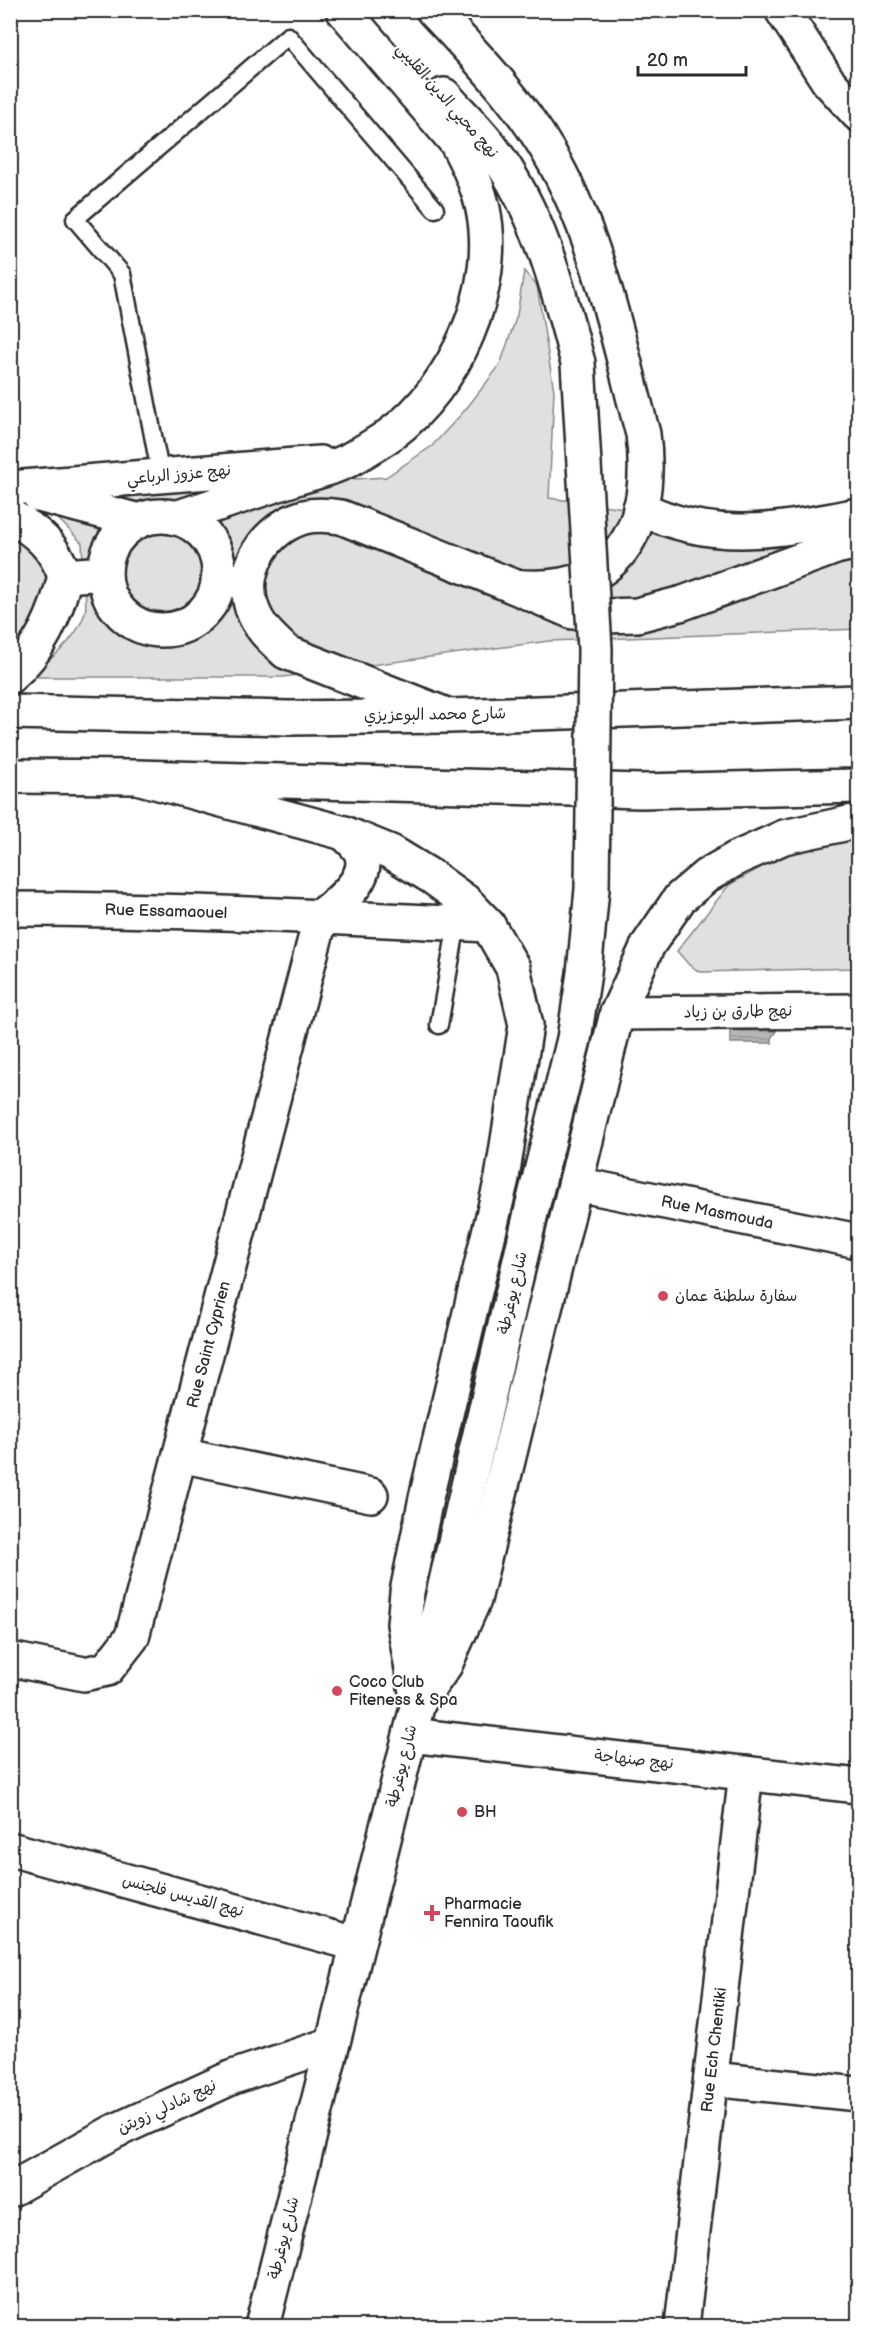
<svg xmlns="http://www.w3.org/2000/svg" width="869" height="2337" viewBox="0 0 869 2337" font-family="'Balsamiq Sans','Playpen Sans Arabic',sans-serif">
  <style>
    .green { fill: #e0e0e0; stroke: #868686; stroke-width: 1.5 }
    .water { fill: url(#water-rules); stroke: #7e7e7e; stroke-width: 1.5 }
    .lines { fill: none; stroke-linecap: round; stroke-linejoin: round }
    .service-casing { stroke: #2b2b2b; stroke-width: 21 }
    .minor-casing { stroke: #2b2b2b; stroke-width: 38 }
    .tertiary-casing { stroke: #2b2b2b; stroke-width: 38 }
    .secondary-casing { stroke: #2b2b2b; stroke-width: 38 }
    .motorway-casing { stroke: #2b2b2b; stroke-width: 38 }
    .service { stroke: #fff; stroke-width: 16 }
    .minor { stroke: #fff; stroke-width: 33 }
    .tertiary { stroke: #fff; stroke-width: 33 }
    .secondary { stroke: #fff; stroke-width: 33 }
    .motorway { stroke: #fff; stroke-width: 33 }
    .secondary-bridge-casing { stroke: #2b2b2b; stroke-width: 38; stroke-linecap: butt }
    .secondary-bridge { stroke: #fff; stroke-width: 33 }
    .poi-dot { fill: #d1495b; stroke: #fff; stroke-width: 2 }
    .labels { text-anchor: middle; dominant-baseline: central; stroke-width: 4.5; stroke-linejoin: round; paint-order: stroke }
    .street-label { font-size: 16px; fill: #2b2b2b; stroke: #fff }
    .poi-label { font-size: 16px; fill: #2b2b2b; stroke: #fff; text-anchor: start }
  </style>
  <defs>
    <pattern id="water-rules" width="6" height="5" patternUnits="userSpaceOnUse" patternTransform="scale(1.5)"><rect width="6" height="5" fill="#b6b6b6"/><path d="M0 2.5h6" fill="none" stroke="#949494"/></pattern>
  </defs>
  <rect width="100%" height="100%" fill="#fff"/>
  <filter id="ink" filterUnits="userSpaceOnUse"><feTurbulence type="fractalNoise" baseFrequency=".0167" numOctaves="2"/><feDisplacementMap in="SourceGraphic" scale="12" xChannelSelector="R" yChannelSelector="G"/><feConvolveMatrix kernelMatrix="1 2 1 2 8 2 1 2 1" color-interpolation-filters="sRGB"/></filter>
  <g filter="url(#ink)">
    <path class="green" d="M524,271L537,286L554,391L549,498L655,512L858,522V629L549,641L283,677H26C50,661 76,641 85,613C88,603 82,556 82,543L39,499L386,477L432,446L466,409L500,365L517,315Z
      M10,532L42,558L49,579L31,637L11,647Z
      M858,838V968L700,972L689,965L677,951L729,885L803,844Z"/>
    <path class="water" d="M770,1024V1030L776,1031V1033L772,1036V1043H730V1025Z"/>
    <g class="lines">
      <defs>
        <path id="service" d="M161,477L122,274L75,219L288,36L435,209
          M439,1025L457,923"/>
        <g id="minor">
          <path d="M782,10L828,81L858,114"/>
          <path d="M640,508C716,545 779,530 858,515"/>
          <path d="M513,586L573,612L604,616L637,615L683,603L836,547L858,542"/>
          <path id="s1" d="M10,909C170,909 329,917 488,925"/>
          <path d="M321,916C338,903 369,880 362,855C359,846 350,839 344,833"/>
          <path d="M617,1013L858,1011"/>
          <path id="s2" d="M576,1184L858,1241"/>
          <path d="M180,1455L371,1495"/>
          <path id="s3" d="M10,1659L84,1674L107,1669L132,1637L321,916"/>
          <path d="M410,1735L858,1786"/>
          <path d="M10,1849L356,1944"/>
          <path d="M711,2079L858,2094"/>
          <path id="s4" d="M682,2326L746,1773"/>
        </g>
        <path id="tertiary" d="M10,488L320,463
          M39,495L139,521
          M10,516C37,531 55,547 65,576
          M105 573a57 57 0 1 1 114 0a57 57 0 1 1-114 0Z
          M10,2190L113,2132L233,2077L332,2044"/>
        <path id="secondary" d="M444,95C460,113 479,131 493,150C540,214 558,288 578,363
          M176,518C215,505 254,492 293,479C311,473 332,469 349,460C363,452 378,443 391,434C455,387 500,288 483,209C478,185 468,164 456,142L343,10
          M262,2326L418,1703L533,1204"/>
        <path id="motorway" d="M433,10C474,54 517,98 548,151C599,237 617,338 643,434C655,528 617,598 513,586L341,517C328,515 316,514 304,517C266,528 239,569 252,608C258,627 272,639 286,652L449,716
          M218,581L249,580
          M10,676C41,650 56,614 65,576L105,573
          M10,712L289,718L449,716L858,702
          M10,776L137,777L641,791L858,786
          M137,777L344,833L391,852L432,877L465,901L488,925L513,968L526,1025L502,1178L426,1498L407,1592L404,1624L418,1703
          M418,1703L445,1665L474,1600L617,1013L648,945L680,898L706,876L737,858L784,837L858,821"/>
      </defs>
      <use href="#service" class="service-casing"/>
      <use href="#minor" class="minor-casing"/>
      <use href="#tertiary" class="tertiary-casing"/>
      <use href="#secondary" class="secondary-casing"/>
      <use href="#motorway" class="motorway-casing"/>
      <use href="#service" class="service"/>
      <use href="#minor" class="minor"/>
      <use href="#tertiary" class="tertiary"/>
      <use href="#secondary" class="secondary"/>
      <use href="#motorway" class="motorway"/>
      <defs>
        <path id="secondary-bridge" d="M533,1204L574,1039L584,973L592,889L595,649L578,363"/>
      </defs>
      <use href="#secondary-bridge" class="secondary-bridge-casing"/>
      <use href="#secondary-bridge" class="secondary-bridge"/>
    </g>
  </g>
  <g class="poi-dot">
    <circle cx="663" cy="1296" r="6"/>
    <circle cx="337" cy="1691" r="6"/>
    <circle cx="462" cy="1812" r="6"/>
    <path d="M429 1904h6v6h6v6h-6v6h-6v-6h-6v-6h6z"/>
  </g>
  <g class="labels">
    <g class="street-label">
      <text transform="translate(447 101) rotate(49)">نهج محيي الدين القليبي</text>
      <text transform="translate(179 475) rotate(-5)">نهج عزوز الرباعي</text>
      <text transform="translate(435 715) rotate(-1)">شارع محمد البوعزيزي</text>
      <text stroke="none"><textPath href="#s1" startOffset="156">Rue Essamaouel</textPath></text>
      <text transform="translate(738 1012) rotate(-1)">نهج طارق بن زياد</text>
      <text stroke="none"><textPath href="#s2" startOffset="144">Rue Masmouda</textPath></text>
      <text transform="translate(513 1293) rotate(-77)">شارع يوغرطة</text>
      <text stroke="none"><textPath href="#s3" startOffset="442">Rue Saint Cyprien</textPath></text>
      <text transform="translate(634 1760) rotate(6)">نهج صنهاجة</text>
      <text transform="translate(402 1766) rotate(-76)">شارع يوغرطة</text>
      <text transform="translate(183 1896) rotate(15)">نهج القديس فلجنس</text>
      <text stroke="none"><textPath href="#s4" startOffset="278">Rue Ech Chentiki</textPath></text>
      <text transform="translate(167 2107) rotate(-25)">نهج شادلي زويتن</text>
      <text transform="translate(284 2238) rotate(-76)">شارع يوغرطة</text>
    </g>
    <g class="poi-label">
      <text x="675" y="1296">سفارة سلطنة عمان</text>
      <text x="349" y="1682">Coco Club<tspan x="349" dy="18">Fiteness &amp; Spa</tspan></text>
      <text x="474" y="1812">BH</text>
      <text x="444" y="1904">Pharmacie<tspan x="444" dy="18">Fennira Taoufik</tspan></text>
    </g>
  </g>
  <rect width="869" height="2337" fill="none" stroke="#fff" stroke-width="36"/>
  <rect x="18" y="18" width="833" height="2301" fill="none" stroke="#2b2b2b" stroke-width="2" filter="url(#ink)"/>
  <path d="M638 66v9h108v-9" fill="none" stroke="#2b2b2b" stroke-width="3"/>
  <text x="647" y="66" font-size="18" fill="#2b2b2b" stroke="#ffffff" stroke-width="4.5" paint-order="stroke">20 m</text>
</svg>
